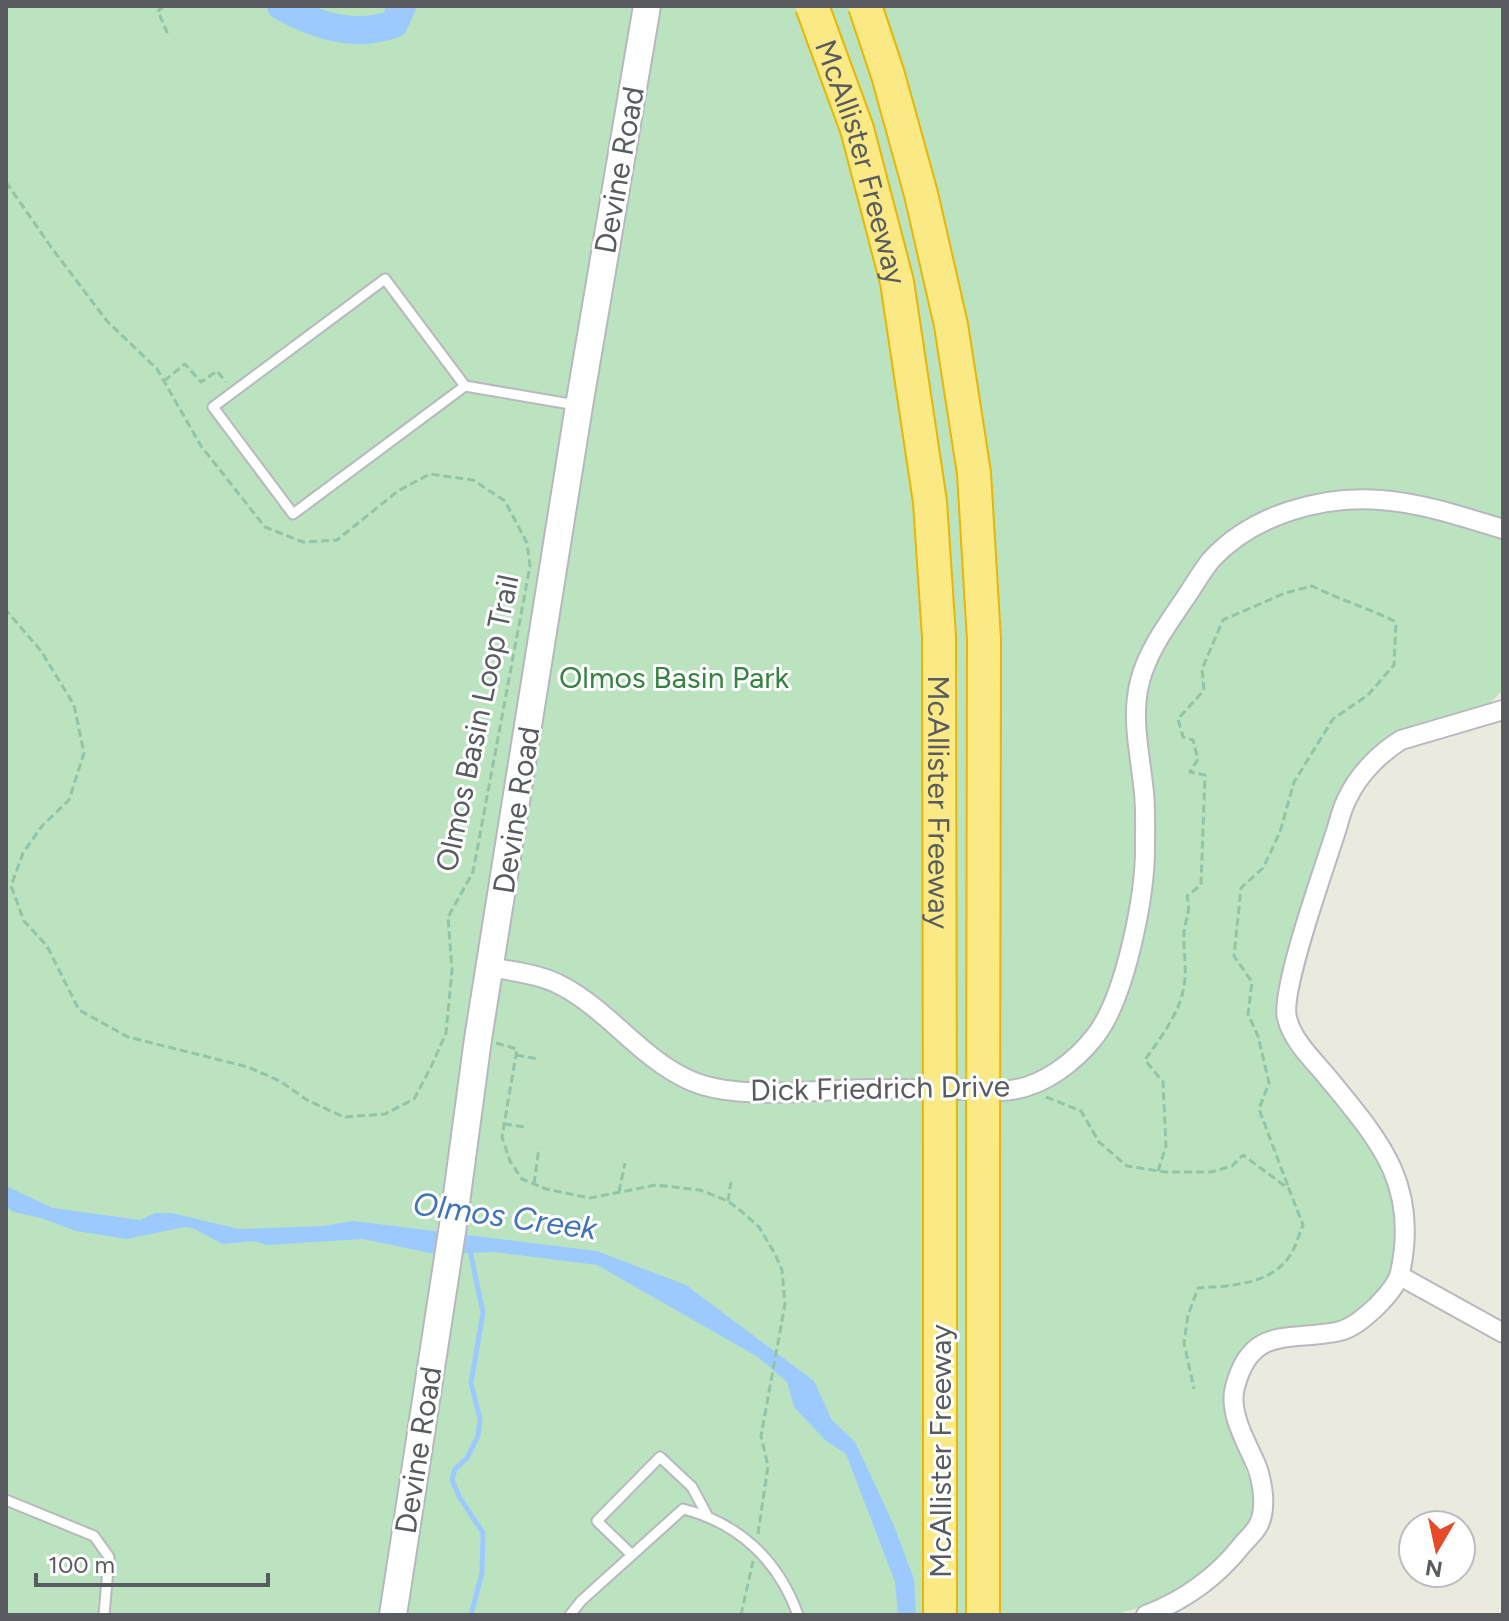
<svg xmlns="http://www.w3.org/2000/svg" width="1509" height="1621" viewBox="0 0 1509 1621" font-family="Figtree,sans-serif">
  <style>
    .green { fill: #bbe3bf }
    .water { fill: #9dcafe }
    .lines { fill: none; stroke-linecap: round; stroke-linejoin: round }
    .stream { stroke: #9dcafe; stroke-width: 5 }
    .river { stroke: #9dcafe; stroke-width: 28 }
    .lane-casing { stroke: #b7b9be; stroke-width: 13 }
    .street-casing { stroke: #b7b9be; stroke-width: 22 }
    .secondary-casing { stroke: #b5b8be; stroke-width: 30 }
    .highway-casing { stroke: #e8b603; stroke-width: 36 }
    .path { stroke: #94c4a7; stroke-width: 3; stroke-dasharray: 8 4; stroke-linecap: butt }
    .lane { stroke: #fff; stroke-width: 9 }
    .street { stroke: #fff; stroke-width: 18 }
    .secondary { stroke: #fff; stroke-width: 26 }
    .highway { stroke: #fbe986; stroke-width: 32 }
    .highway-bridge-casing { stroke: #e8b603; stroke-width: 36; stroke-linecap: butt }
    .highway-bridge { stroke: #fbe986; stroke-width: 32 }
    .labels { text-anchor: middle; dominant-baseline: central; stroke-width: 6; stroke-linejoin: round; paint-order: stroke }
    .street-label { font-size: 30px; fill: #585b60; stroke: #fff }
    .park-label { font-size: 30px; fill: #358340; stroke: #fff }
    .water-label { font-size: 32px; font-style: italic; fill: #4073c0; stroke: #fff }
  </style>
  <rect width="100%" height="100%" fill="#ebeadf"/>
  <path class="green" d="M6,6H1503V690L1482,711L1397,732L1379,744L1345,791L1281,996L1353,1120L1393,1183L1400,1246L1388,1284L1358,1318L1332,1327L1273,1336L1243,1349L1229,1374L1225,1393L1226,1413L1255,1496L1253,1521L1234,1546L1189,1584L1177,1592L1135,1609L1112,1615H6Z"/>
  <path class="water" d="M6,1186L53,1208L140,1220L155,1213H172L239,1229L323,1226L353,1221L597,1251L686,1285L814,1381L832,1420L855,1442L893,1523L914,1579L916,1615H898L895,1582L846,1454L825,1440L794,1407L787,1382L758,1357L597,1265L495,1252L435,1254L363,1239L267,1245L254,1241L222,1244L195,1229L185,1227L127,1239L76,1231L41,1218L13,1212L6,1206Z"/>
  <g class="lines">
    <path class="stream" d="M470,1250L483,1313L471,1383L480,1419L478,1436L467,1458L455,1469L452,1480L460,1498L483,1533L482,1573L471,1615"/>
    <path class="river" d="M281,6C317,26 354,38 394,24L402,6"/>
    <defs>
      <path id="lane" d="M465,386L293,514L213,407L385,279L465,386L576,405
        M6,1500L94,1536L109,1557L104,1615
        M632,1555L597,1521L660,1457L692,1487L707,1515
        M570,1615L581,1601L683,1509C739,1523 778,1560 798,1615"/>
      <path id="street" d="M491,967C514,972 541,974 562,986C608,1010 640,1057 687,1079C736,1103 822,1088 878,1089C907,1089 937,1089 967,1090C981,1090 997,1092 1011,1090C1044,1086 1076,1061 1096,1035C1126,995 1146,893 1145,843C1145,824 1146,803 1143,784C1139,749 1131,715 1140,681C1148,650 1169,622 1186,597C1194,585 1202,571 1211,560C1252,515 1322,495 1381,500C1422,503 1463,517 1503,529
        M1400,1276L1503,1333
        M1146,1615C1185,1600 1216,1578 1242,1545C1247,1539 1254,1533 1258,1526C1267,1510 1263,1484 1257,1467C1247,1443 1228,1413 1235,1387C1251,1326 1287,1341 1336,1332C1352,1329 1364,1318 1376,1307C1385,1298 1397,1285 1400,1273C1420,1182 1377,1138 1324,1073C1310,1057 1292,1039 1287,1018C1280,991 1324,869 1334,837C1339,824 1341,809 1348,797C1359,774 1380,753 1401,740L1503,710"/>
      <path id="secondary" d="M393,1615L453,1225L478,1039L579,406L647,6"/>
      <path id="highway" d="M940,1159V1615
        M983,1615V1165"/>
    </defs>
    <use href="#lane" class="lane-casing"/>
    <use href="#street" class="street-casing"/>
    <use href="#secondary" class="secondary-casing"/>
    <use href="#highway" class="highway-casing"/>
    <path class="path" d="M164,6L158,11L169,37
      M6,182L51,247L107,321L157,369L201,446L265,527L303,542L337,540L398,491L430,474L473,480L505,501L527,543L530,566L473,872L448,917L452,970L446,1033L431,1067L414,1099L385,1114L344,1117L307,1100L280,1081L248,1067L128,1037L79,1010L47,946L24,921L11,886L23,853L42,826L69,800L84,753L74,705L41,651L6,610
      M164,381L185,364L201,382L217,371L226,382
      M496,1043L517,1049L502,1137L510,1161L522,1179L546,1189L590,1198L656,1185L700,1190L728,1201L741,1211L759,1227L775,1254L782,1270L785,1304L761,1436L768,1466L758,1534
      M516,1055L538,1059
      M1046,1097L1081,1111L1099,1142L1127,1166L1165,1172H1211L1232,1166L1243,1155L1289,1189L1303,1225C1299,1234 1296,1246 1291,1254C1272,1285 1230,1286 1198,1288L1188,1315L1184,1343L1194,1389
      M504,1124L526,1127
      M1158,1171L1166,1146L1163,1082L1145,1060C1163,1034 1184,1008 1185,976C1186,961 1183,946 1184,932C1186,916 1191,913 1187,896L1201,885L1205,775L1190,772L1198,759L1193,740L1183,737L1178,719L1204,690L1202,669L1223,620L1285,593L1312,586C1340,600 1368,608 1396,622L1394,665L1368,695L1333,719L1294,782L1280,832L1263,868L1241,888L1234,956L1252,982L1248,1014L1258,1036L1269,1083L1259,1109L1289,1189
      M534,1184L539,1148
      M619,1192L625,1163
      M728,1201L731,1182
      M741,1615L753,1561"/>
    <use href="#lane" class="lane"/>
    <use href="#street" class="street"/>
    <use href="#secondary" class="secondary"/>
    <use href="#highway" class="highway"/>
    <defs>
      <g id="highway-bridge">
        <path id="s1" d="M812,6L857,129L897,282L930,502L939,637L940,1159"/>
        <path d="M865,6L888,75L921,194L951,325L974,473L984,640L983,1165"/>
      </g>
    </defs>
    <use href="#highway-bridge" class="highway-bridge-casing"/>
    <use href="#highway-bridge" class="highway-bridge"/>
  </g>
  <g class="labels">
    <g class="street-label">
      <text stroke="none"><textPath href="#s1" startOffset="164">McAllister Freeway</textPath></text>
      <text transform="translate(619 170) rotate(-80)">Devine Road</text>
      <text transform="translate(477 723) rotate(-78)">Olmos Basin Loop Trail</text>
      <text stroke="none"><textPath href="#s1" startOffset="812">McAllister Freeway</textPath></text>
      <text transform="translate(516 810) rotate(-81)">Devine Road</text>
      <text transform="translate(880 1088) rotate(-1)">Dick Friedrich Drive</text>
      <text transform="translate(418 1450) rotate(-81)">Devine Road</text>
      <text transform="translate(940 1451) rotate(-90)">McAllister Freeway</text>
    </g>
    <g class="park-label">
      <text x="674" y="677">Olmos Basin Park</text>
    </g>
    <g class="water-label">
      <text transform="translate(505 1216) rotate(8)">Olmos Creek</text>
    </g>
  </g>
  <rect width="1509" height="1621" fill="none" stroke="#585b60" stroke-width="16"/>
  <g transform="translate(1437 1549) rotate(189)"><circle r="38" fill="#ffffff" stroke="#bcbdbf" stroke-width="2"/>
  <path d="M0-6L14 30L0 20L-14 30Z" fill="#e64a2a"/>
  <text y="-12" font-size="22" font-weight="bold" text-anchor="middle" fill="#585b60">N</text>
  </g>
  <path d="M36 1573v12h232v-12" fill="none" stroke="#585b60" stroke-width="4"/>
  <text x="48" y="1573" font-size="24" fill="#585b60" stroke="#ffffff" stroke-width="6" paint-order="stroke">100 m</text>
</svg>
